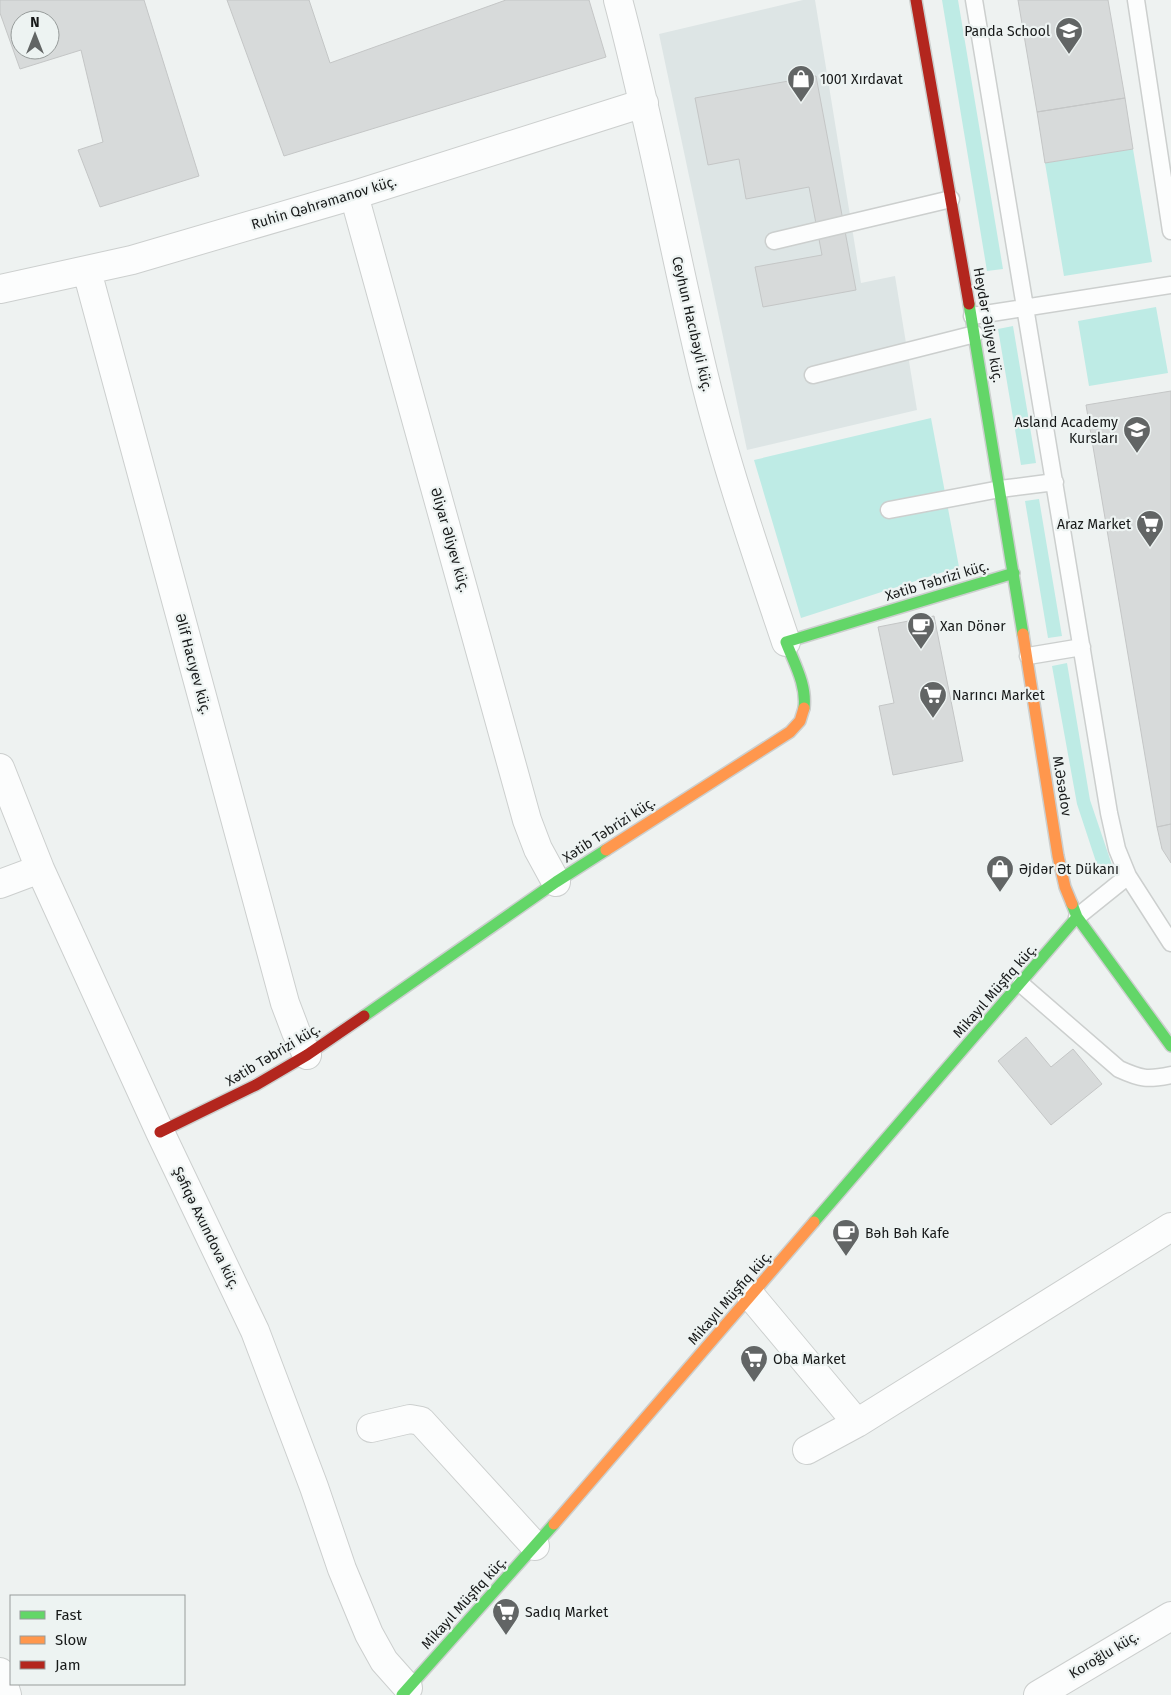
<svg xmlns="http://www.w3.org/2000/svg" width="1171" height="1695" viewBox="0 0 1171 1695" font-family="'Fira Sans',sans-serif">
  <style>
    .built { fill: #dde5e5 }
    .green { fill: #beebe5 }
    .building { fill: #d7dada; stroke: #c4c6c6; fill-rule: evenodd }
    .lines { fill: none; stroke-linecap: round; stroke-linejoin: round }
    .lane-casing { stroke: #cccfce; stroke-width: 19 }
    .street-casing { stroke: #cccfce; stroke-width: 30 }
    .fast-casing { stroke: #cccfce; stroke-width: 14 }
    .slow-casing { stroke: #cccfce; stroke-width: 14 }
    .jam-casing { stroke: #cccfce; stroke-width: 14 }
    .lane { stroke: #fcfdfd; stroke-width: 16 }
    .street { stroke: #fcfdfd; stroke-width: 28 }
    .fast { stroke: #63d668; stroke-width: 11 }
    .slow { stroke: #ff974d; stroke-width: 11 }
    .jam { stroke: #b3261e; stroke-width: 11 }
    .labels { text-anchor: middle; dominant-baseline: central; stroke-width: 4.5; stroke-linejoin: round; paint-order: stroke }
    .poi-label { font-size: 14px; fill: #171919; stroke: #edf3f2; text-anchor: start }
    .street-label { font-size: 14px; fill: #171919; stroke: #edf3f2 }
  </style>
  <rect width="100%" height="100%" fill="#eef2f1"/>
  <path class="built" d="M803,0H815L861,283L895,276L917,410L747,450L659,34Z"/>
  <path class="green" d="M942,0H958L1003,269L987,271Z
    M1133,149L1152,262L1064,276L1045,163Z
    M1156,307L1168,373L1089,386L1078,321Z
    M1013,326L1036,463L1021,465L998,329Z
    M931,418L959,567L801,618L754,460Z
    M1039,499L1062,636L1048,638L1025,501Z
    M1067,663L1090,800L1113,868L1101,877L1077,804L1052,666Z"/>
  <path class="building" d="M0,0H144L199,176L100,207L78,150L103,142L81,50L20,69L0,13ZM20,20H50V50H20Z
    M227,0H309L330,63L506,0H589L606,57L284,156Z
    M1018,0H1108L1125,98L1037,112Z
    M816,76L856,290L763,307L755,267L822,255L809,187L746,199L739,159L708,165L695,98Z
    M1125,98L1133,149L1045,163L1037,112Z
    M1171,391V824L1157,827L1086,405Z
    M934,616L963,761L893,775L879,706L894,703L878,627Z
    M1171,824V863L1162,849L1157,827Z
    M1026,1037L1051,1067L1073,1049L1102,1084L1051,1125L998,1061Z"/>
  <g class="lines">
    <defs>
      <path id="lane" d="M974,0L1109,813L1117,849L1128,876L1171,943
        M1136,0L1171,231
        M774,241L951,199
        M972,316L1171,285
        M813,375L975,334
        M889,510L1000,489L1055,482
        M1028,656L1082,647
        M1077,917L1128,876
        M1021,984L1119,1069C1141,1079 1147,1080 1171,1075"/>
      <path id="street" d="M618,0C651,123 673,248 703,372C725,463 756,553 786,642
        M354,195L527,820L538,849L556,882
        M87,271L285,1003L296,1032L307,1055
        M0,289L132,260L354,195L644,103
        M0,768L40,869L160,1132L255,1331L314,1487L342,1569L369,1634L384,1661L408,1688
        M0,884L40,869
        M751,1296L857,1423L1171,1227
        M371,1428L410,1419L421,1421L535,1546
        M807,1450L857,1423
        M0,1672L7,1695
        M1038,1695L1171,1616"/>
      <path id="fast" d="M969,304L1023,634
        M804,708C807,685 794,663 786,642L1014,573
        M1072,904L1077,917L1171,1046
        M364,1016L556,882L606,850
        M814,1222L1077,917
        M402,1695L554,1524"/>
      <path id="slow" d="M1023,634L1058,856L1065,887L1072,904
        M606,850L790,732L800,721L804,708
        M554,1524L814,1222"/>
      <path id="jam" d="M916,0L969,304
        M160,1132L256,1085L307,1055L364,1016"/>
    </defs>
    <use href="#lane" class="lane-casing"/>
    <use href="#street" class="street-casing"/>
    <use href="#fast" class="fast-casing"/>
    <use href="#slow" class="slow-casing"/>
    <use href="#jam" class="jam-casing"/>
    <use href="#lane" class="lane"/>
    <use href="#street" class="street"/>
    <use href="#fast" class="fast"/>
    <use href="#slow" class="slow"/>
    <use href="#jam" class="jam"/>
  </g>
  <defs>
    <symbol id="university-pin" viewBox="-11 -11 22 30"><path d="M0 17L-7.5 6A9.5 9.5 0 1 1 7.5 6Z" fill="#626565" stroke="#edf3f2"/><path d="M0-5L7-2L0 1L-7-2ZM-4 1L0 2.5L4 1V4Q0 6-4 4Z" fill="#fff"/></symbol>
    <symbol id="shop-pin" viewBox="-11 -11 22 30"><path d="M0 17L-7.5 6A9.5 9.5 0 1 1 7.5 6Z" fill="#626565" stroke="#edf3f2"/><path d="M-5-2.5h2.3a2.7 3.5 0 0 1 5.4 0H5L5.5 6h-11ZM-1.5-2.5h3a1.5 2.3 0 0 0-3 0Z" fill="#fff"/></symbol>
    <symbol id="supermarket-pin" viewBox="-11 -11 22 30"><path d="M0 17L-7.5 6A9.5 9.5 0 1 1 7.5 6Z" fill="#626565" stroke="#edf3f2"/><path d="M-6-5.5h2.5l.6 2H6L4.5 2H-2.5L-4.4-4H-6ZM-1.5 3.2a1.3 1.3 0 1 0 .1 0ZM3 3.2a1.3 1.3 0 1 0 .1 0Z" fill="#fff"/></symbol>
    <symbol id="cafe-pin" viewBox="-11 -11 22 30"><path d="M0 17L-7.5 6A9.5 9.5 0 1 1 7.5 6Z" fill="#626565" stroke="#edf3f2"/><path d="M-5.5-4.5H6V0H3Q3 3.5 0 3.5H-2.5Q-5.5 3.5-5.5 0ZM3-3.2v2h1.7v-2ZM-6 4.5H4V6H-6Z" fill="#fff"/></symbol>
  </defs>
  <g fill-rule="evenodd">
    <use href="#university-pin" x="1053" y="15" width="32" height="43"/>
    <use href="#shop-pin" x="785" y="63" width="32" height="43"/>
    <use href="#university-pin" x="1121" y="414" width="32" height="43"/>
    <use href="#supermarket-pin" x="1134" y="508" width="32" height="43"/>
    <use href="#cafe-pin" x="905" y="610" width="32" height="43"/>
    <use href="#supermarket-pin" x="917" y="679" width="32" height="43"/>
    <use href="#shop-pin" x="984" y="853" width="32" height="43"/>
    <use href="#cafe-pin" x="830" y="1217" width="32" height="43"/>
    <use href="#supermarket-pin" x="738" y="1343" width="32" height="43"/>
    <use href="#supermarket-pin" x="490" y="1596" width="32" height="43"/>
  </g>
  <g class="labels">
    <g class="poi-label">
      <text x="1050" y="31" text-anchor="end">Panda School</text>
      <text x="820" y="79">1001 Xırdavat</text>
      <text x="1118" y="422" text-anchor="end">Asland Academy<tspan x="1118" dy="16">Kursları</tspan></text>
      <text x="1131" y="524" text-anchor="end">Araz Market</text>
      <text x="940" y="626">Xan Dönər</text>
      <text x="952" y="695">Narıncı Market</text>
      <text x="1019" y="869">Əjdər Ət Dükanı</text>
      <text x="865" y="1233">Bəh Bəh Kafe</text>
      <text x="773" y="1359">Oba Market</text>
      <text x="525" y="1612">Sadıq Market</text>
    </g>
    <g class="street-label">
      <text transform="translate(324 203) rotate(-17)">Ruhin Qəhrəmanov küç.</text>
      <text transform="translate(692 324) rotate(77)">Ceyhun Hacıbəyli küç.</text>
      <text transform="translate(988 325) rotate(80)">Heydər Əliyev küç.</text>
      <text transform="translate(450 540) rotate(74)">Əliyar Əliyev küç.</text>
      <text transform="translate(937 581) rotate(-17)">Xətib Təbrizi küç.</text>
      <text transform="translate(193 664) rotate(75)">Əlif Hacıyev küç.</text>
      <text transform="translate(1062 786) rotate(81)">M.Əsədov</text>
      <text transform="translate(609 830) rotate(-33)">Xətib Təbrizi küç.</text>
      <text transform="translate(995 991) rotate(-49)">Mikayıl Müşfiq küç.</text>
      <text transform="translate(273 1055) rotate(-31)">Xətib Təbrizi küç.</text>
      <text transform="translate(206 1228) rotate(64)">Şəfiqə Axundova küç.</text>
      <text transform="translate(730 1298) rotate(-49)">Mikayıl Müşfiq küç.</text>
      <text transform="translate(464 1603) rotate(-48)">Mikayıl Müşfiq küç.</text>
      <text transform="translate(1104 1655) rotate(-31)">Koroğlu küç.</text>
    </g>
  </g>
  <rect x="10" y="1595" width="175" height="90" fill="#edf3f2" stroke="#979c9b"/>
  <rect x="20" y="1611" width="25" height="8" fill="#63d668" stroke="#979c9b"/>
  <text x="55" y="1620" font-size="15" fill="#171919">Fast</text>
  <rect x="20" y="1636" width="25" height="8" fill="#ff974d" stroke="#979c9b"/>
  <text x="55" y="1645" font-size="15" fill="#171919">Slow</text>
  <rect x="20" y="1661" width="25" height="8" fill="#b3261e" stroke="#979c9b"/>
  <text x="55" y="1670" font-size="15" fill="#171919">Jam</text>
  <g transform="translate(35 35)"><circle r="24" fill="#edf3f2" stroke="#979c9b"/>
  <path d="M0-4L9 19L0 12L-9 19Z" fill="#626565"/>
  <text y="-8" font-size="14" font-weight="bold" text-anchor="middle" fill="#171919">N</text>
  </g>
</svg>
